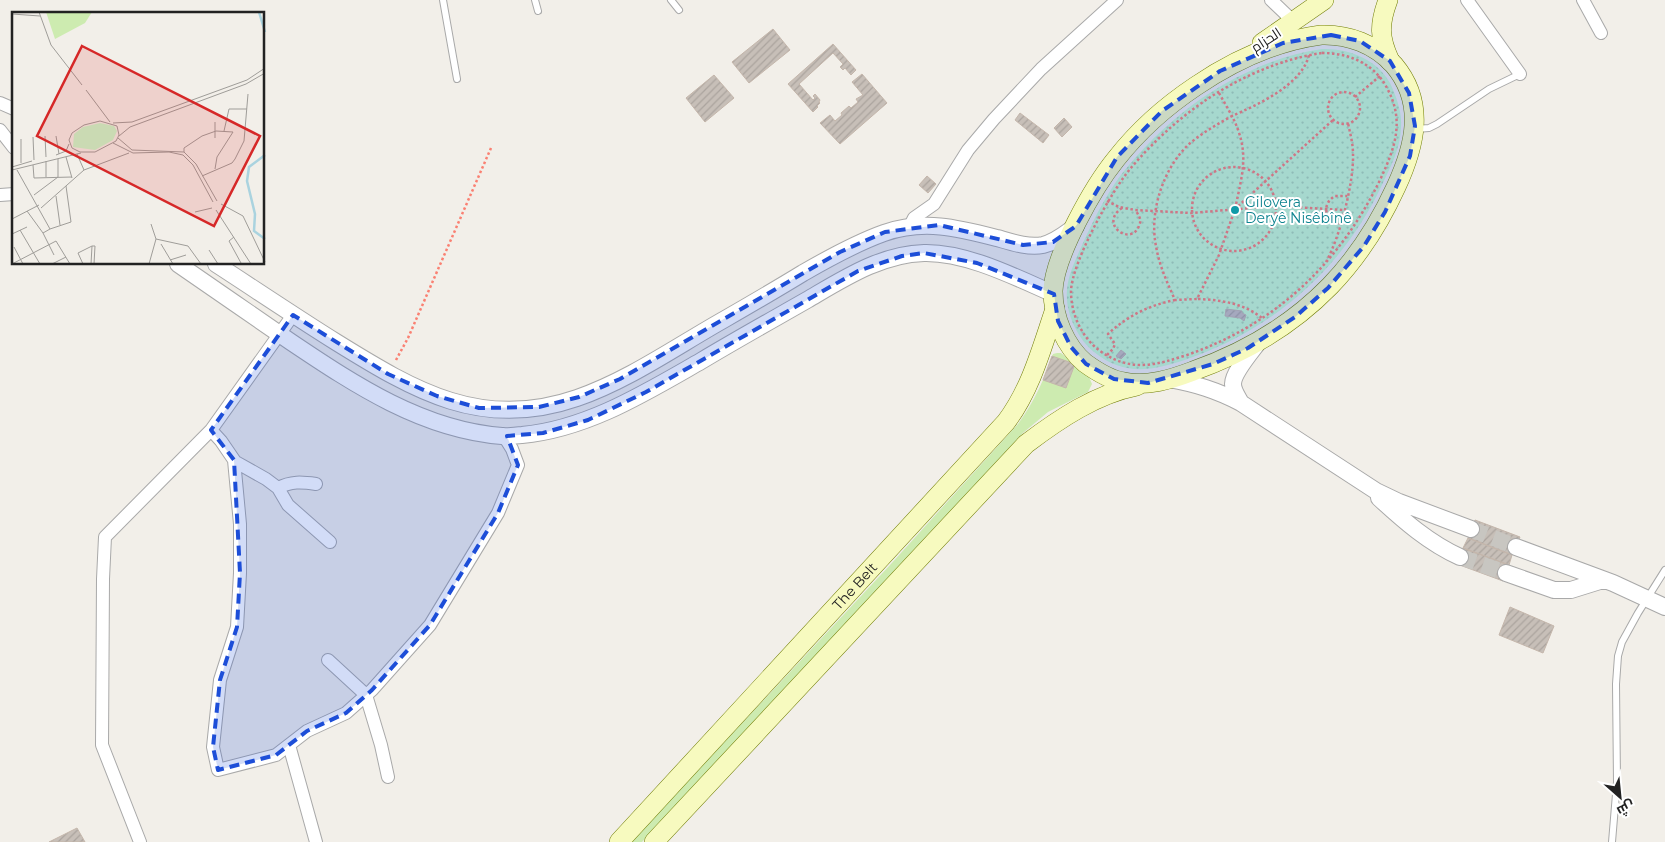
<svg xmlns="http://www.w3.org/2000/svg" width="1665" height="842" viewBox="0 0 1665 842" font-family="Montserrat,Cairo,sans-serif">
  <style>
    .grass { fill: #cdebb0 }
    .park { fill: url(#park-dots) }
    .building { fill: url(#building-hatch); stroke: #c4b6ab }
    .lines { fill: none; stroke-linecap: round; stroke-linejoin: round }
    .tertiary-tunnel { stroke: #c8c6c1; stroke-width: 16; stroke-dasharray: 16 8; stroke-linecap: butt }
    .service-casing { stroke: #a9a9a9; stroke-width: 8 }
    .minor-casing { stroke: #a9a9a9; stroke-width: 14 }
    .tertiary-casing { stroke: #a9a9a9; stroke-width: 18 }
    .secondary-casing { stroke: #707d05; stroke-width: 20 }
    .path { stroke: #fa8072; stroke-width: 2.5; stroke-dasharray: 2.5 2.5; stroke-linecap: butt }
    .service { stroke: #fff; stroke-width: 6 }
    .minor { stroke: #fff; stroke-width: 12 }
    .tertiary { stroke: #fff; stroke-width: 16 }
    .secondary { stroke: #f7fabf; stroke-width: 19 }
    .marked { fill: #1d4ed8; fill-opacity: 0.2; stroke: #1d4ed8; stroke-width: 4; stroke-dasharray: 10 6; stroke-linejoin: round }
    .culture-dot { fill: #0f9aa8; stroke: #fff; stroke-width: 2 }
    .labels { text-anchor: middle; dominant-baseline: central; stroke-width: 4; stroke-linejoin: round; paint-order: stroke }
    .street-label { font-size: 14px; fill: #222; stroke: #fff }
    .culture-label { font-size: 14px; fill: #0d838f; stroke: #fff; text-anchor: start }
    .inset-river { fill: none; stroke: #aad3df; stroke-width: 2.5 }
    .inset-road { fill: none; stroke: #9f9d99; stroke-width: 1 }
    .view { fill: #d62828; fill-opacity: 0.15; stroke: #d62828; stroke-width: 2.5 }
    .inset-edge { fill: none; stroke: #222; stroke-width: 2.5 }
  </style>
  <defs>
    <pattern id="park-dots" width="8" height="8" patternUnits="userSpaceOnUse" patternTransform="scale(1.25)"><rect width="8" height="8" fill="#c8facc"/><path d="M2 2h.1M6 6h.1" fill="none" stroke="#acd6af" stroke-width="1.8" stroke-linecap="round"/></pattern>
    <pattern id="building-hatch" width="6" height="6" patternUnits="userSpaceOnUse" patternTransform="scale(1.25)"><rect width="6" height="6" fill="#c7bfb8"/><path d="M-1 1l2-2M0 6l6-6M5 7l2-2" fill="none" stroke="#aba49e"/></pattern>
  </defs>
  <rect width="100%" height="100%" fill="#f2efe9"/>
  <path class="grass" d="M1057,353H1061L1089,377L1092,384L1088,392L1048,412L1023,433L642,842H631L890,565L1018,424C1034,402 1044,380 1053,354Z"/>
  <path class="park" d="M1322,49C1348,48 1377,59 1390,83C1396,96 1402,111 1401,126C1401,148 1390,168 1381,187C1343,267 1276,327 1193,357C1157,370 1126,378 1094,352C1077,338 1065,312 1067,290C1068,274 1077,257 1083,243C1096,215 1109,188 1129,165C1150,140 1175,117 1202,98C1238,74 1279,55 1322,49Z"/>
  <path class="building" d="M773,29L790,50L749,83L732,62Z
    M833,44L856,70L851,75L845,68L843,70L840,67L843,64L833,53L799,84L813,100L815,98L813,96L815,94L820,100L819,102L820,103L817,106L818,107L813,112L788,84Z
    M862,74L887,103L840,144L820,123L830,115L835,121L842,115L841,113L849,106L851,108L858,102L856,99L863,95L852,82Z
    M714,75L734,98L705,122L686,98Z
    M1020,113L1049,135L1043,143L1015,120Z
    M1064,118L1072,127L1062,137L1054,128Z
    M927,176L936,184L928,193L919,185Z
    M1226,309L1242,311V313L1246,315L1244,321L1240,318L1225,316Z
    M1121,350L1126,354L1121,359L1116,356Z
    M1052,356L1075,364L1066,388L1043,380Z
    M1475,520L1520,537L1512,555L1468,538Z
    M1468,538L1512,555L1509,565L1463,548Z
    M1463,548L1509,565L1503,581L1457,564Z
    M1510,607L1554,626L1543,653L1499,635Z
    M77,828L85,842H49Z"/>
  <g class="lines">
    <path class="tertiary-tunnel" d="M1471,529L1516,547
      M1460,557L1506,573"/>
    <defs>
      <path id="service" d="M443,0L457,79
        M535,0L538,11
        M671,0L679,10
        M1416,129L1429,128L1437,124L1489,89L1520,74
        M1612,842L1617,782L1616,684L1618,656L1622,642L1638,613L1665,570"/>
      <path id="minor" d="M1271,0L1294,22
        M1467,0L1520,74
        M1583,0L1601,33
        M0,103L14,109
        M0,130L14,148
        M0,195L14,194
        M910,226L914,218L934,204L968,150L994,119L1041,69L1117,0
        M211,430L221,441L234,460L240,524V573L237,627L220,680L213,747L218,770L276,755L307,731L346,713L372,690L430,625L498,513L518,465L512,449L504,436
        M234,461L266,479L278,488L288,505L330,542
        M278,488C291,481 302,482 316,484
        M328,660L366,695L381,745L388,777
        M289,745L316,842
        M140,842L102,745L103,579L105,537L211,430L293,315"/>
      <path id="tertiary" d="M178,264C216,290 253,316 291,342C355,385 423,430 502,436C509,437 516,435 522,435C587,429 645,393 701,361C736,340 772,320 807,300C843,279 881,254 924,253C966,252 1015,277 1054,294
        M216,264C256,290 296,317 336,342C415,391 482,431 577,398C629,380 677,346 725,319C751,304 777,289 803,273C829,258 856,243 884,233C924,219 958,228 997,238C1011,242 1028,248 1043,245C1056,242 1066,233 1076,226
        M1169,379C1196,384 1216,390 1241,403L1376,491L1399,502L1471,529
        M1241,403C1238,397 1233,391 1233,384C1233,372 1253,350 1260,340
        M1379,498C1404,521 1429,543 1460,557
        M1516,547L1613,583L1665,607
        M1506,573L1554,590H1571L1603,580"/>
      <g id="secondary">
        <path d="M1388,0C1379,24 1379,38 1390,61"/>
        <path d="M1321,35C1348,34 1375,44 1394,65C1426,103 1415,146 1396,187C1379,224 1358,257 1330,286C1292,325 1244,353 1193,371C1172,379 1147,387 1124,382C1110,380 1096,371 1085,363C1065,346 1053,317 1053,291C1054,256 1094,186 1116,159C1138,131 1166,106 1196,86C1233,61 1276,41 1321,35Z"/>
        <path d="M1262,43L1324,0"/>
        <path id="s1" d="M619,842L1006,422C1031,389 1042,347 1055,309"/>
        <path d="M654,842L1026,444C1059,419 1096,394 1137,386"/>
      </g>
    </defs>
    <use href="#service" class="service-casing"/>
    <use href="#minor" class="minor-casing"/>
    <use href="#tertiary" class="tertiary-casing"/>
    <use href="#secondary" class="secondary-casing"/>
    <path class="path" d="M1322,53C1348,53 1374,63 1387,88C1405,121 1395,148 1380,180C1339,264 1276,324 1187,355C1156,365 1132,372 1103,353C1083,340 1071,316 1071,291C1072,262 1111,192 1130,169C1152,143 1178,119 1206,100C1240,77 1281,59 1322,53Z
      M1328 108a16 16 0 1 1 32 0a16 16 0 1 1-32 0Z
      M1219,93L1232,116C1257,105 1302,85 1309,55
      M1355,97L1380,76
      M1192 209a42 42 0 1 1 84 0a42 42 0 1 1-84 0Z
      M1107,201L1119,207L1135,210L1191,213L1275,206L1344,210
      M1122,208C1098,224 1131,247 1139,226C1142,220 1139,216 1136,211
      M1235,209C1243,171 1250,152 1232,116C1216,125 1200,134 1187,146C1163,170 1149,212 1156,246C1159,265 1167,282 1175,300L1197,299L1219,255L1235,209L1333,120
      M1341,224L1330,220C1324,211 1325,202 1335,196H1347
      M1326,262C1340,237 1354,182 1353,154C1353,143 1350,133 1348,123
      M1198,299C1221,300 1243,303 1262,318
      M1107,355L1113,349L1115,344L1108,334C1127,316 1150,305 1175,300
      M396,360L408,338L491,148"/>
    <use href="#service" class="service"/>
    <use href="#minor" class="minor"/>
    <use href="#tertiary" class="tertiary"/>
    <use href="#secondary" class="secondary"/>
  </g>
  <path class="marked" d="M1331,35L1360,41L1390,61L1409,93L1415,126L1410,156L1385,212L1364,246L1328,288L1295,317L1248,348L1213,364L1148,383L1114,379L1086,364L1071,347L1058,321L1054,294L977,263L924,253L902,256L858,271L646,392L588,420L543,433L507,436L518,465L498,513L430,625L372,690L346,713L307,731L276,755L218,770L213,747L220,680L237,627L240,573L234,460L211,430L293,315L388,374L437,396L479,408L539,407L579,397L620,379L840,252L885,232L939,225L1023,245L1053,242L1076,226L1117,157L1162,111L1220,71L1283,43Z"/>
  <circle class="culture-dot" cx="1235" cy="210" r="5"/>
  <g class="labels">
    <g class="street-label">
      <text transform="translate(1266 40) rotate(-33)">الحزام</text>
      <text stroke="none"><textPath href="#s1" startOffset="348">The Belt</textPath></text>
    </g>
    <g class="culture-label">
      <text x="1245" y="202">Gilovera<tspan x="1245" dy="16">Deryê Nisêbînê</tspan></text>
    </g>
  </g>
  <g transform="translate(12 12)">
    <rect width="252" height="252" fill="#f2efe9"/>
    <path d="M34,0H80L73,11L43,27Z" fill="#cdebb0"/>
    <path d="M88,111L102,114L105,119L101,128L83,138L61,135L62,122L71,115Z" fill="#c8facc"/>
    <path class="inset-river" d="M247,0L253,20M253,143L237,155L235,169L243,202L242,219L253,227"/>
    <path class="inset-road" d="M27,0L39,33L70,73M0,2L28,4M74,78L98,110M88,109L105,114L107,123L104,129L83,140H68L60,136L57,128L60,121L72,113ZM101,111L120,110L235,68L253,56M212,119L217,97H235M33,124L34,145M44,124L47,142M107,124L118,115L234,72L253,61M21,125L22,148M106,126L120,138L172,140L184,152L205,189M203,126V110M101,131L121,141L157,140L171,143L181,153L201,190M172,140V136L190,124L204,119L221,120L205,145L203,157M65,142L72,158M44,143L54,139L57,132M54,145L60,166M34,149V165M9,151V127M21,153L22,166L60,165M0,155L20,149M0,158L69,141M5,158L38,217L31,221L42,243M190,164L220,151L223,147L232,129L236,82M22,183L46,165V147M44,184L48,213M209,192L231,204L253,250M29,196L72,158L117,141M204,198L239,252M15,199L31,221M183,200L200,196M0,207L27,193M139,212L144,227L176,234L189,252M38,217L59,210L54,174M8,218L28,252M0,222L15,215M222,225L217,229L229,251M149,232L161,252M2,235L11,252M197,238L206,252M158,248L174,243M0,252L44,229L58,252M40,252L54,245M71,252L66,241L80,234H83L82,252M79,252L80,234M137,252L144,227"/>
    <path class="view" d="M70,34L248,124L202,214L25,124Z"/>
    <rect width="252" height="252" class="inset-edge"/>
  </g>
  <g transform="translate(1620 797) rotate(153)" stroke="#ffffff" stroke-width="4" paint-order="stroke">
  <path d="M0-4L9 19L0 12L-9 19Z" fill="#222222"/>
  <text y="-8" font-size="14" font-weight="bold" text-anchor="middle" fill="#222222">ش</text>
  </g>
</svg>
